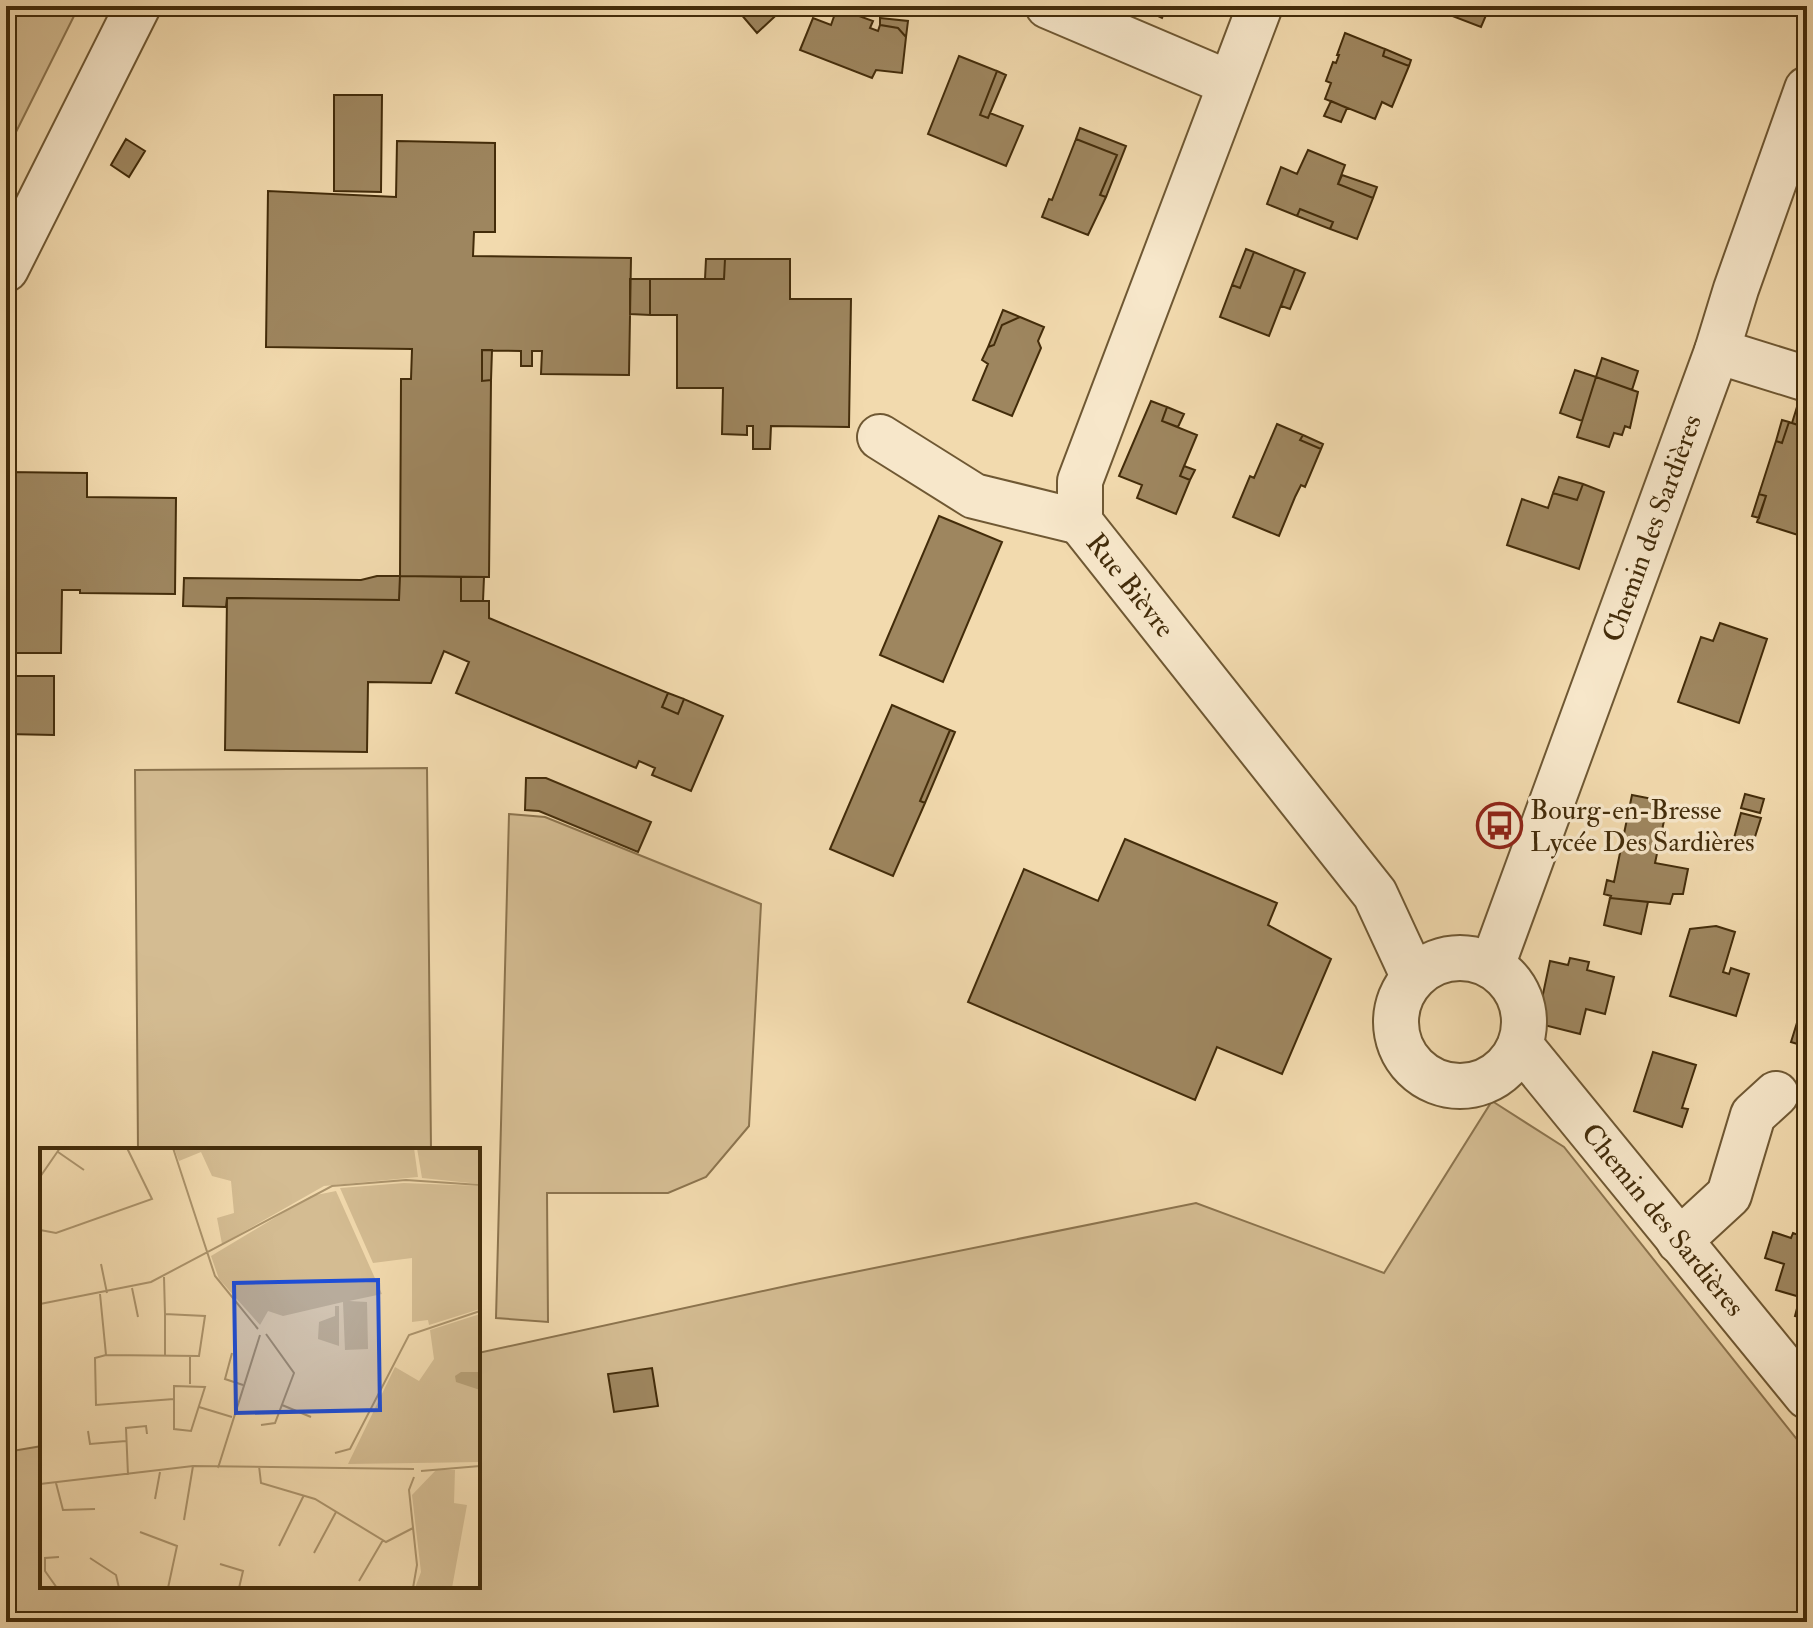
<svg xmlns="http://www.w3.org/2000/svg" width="1813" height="1628" viewBox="0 0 1813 1628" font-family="'IM FELL Double Pica',serif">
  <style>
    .green { fill: #d4bc92; stroke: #8c744e; stroke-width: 2 }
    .building { fill: #9e865f; stroke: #432c0a; stroke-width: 2 }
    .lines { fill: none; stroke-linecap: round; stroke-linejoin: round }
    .minor-casing { stroke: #6f5833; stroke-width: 48 }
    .minor { stroke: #f7e7ca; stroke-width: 44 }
    .labels { text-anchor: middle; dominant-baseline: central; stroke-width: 7; stroke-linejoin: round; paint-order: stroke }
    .street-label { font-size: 28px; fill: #432c0a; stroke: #f7e7ca }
    .poi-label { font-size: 28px; fill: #432c0a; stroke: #f7e7ca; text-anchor: start }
    .inset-road { fill: none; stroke: #ac946c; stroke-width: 2 }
    .view { fill: #1d4ed8; fill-opacity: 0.15; stroke: #1d4ed8; stroke-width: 4 }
    .inset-edge { fill: none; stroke: #432c0a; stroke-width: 4 }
  </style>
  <rect width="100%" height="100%" fill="#f2daae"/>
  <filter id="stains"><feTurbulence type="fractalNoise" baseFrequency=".0025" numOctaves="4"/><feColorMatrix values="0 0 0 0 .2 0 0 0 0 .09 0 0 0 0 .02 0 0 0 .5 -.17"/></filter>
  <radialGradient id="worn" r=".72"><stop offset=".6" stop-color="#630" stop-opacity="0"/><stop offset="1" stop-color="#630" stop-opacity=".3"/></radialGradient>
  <path class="green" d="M6,6H79L6,152Z
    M427,768L431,1150H138L135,770Z
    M509,814L545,817L761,904L749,1126L706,1177L668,1193H547L548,1322L496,1318Z
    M1492,1101L1564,1147L1807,1452V1622H10L6,1614V1452L42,1446V1586H478V1353L800,1283L1196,1203L1384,1273Z"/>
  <path class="building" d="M734,6H786L757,33Z
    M1137,6H1167L1162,18Z
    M1450,6H1490L1481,27L1447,14Z
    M837,8L873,21L870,28L878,31L880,25L898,28L906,37L902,73L876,70L872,78L800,50L813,18L831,25Z
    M880,18L908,21L906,37L898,28L880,25Z
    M1345,33L1385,49L1383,56L1409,66L1392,107L1382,102L1375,119L1325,99L1331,83L1326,81L1333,62L1336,63L1339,55H1337Z
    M1385,49L1411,60L1409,66L1383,56Z
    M959,56L997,71L980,115L988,118L990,113L1023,126L1006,166L928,134Z
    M997,71L1006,75L988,118L980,115Z
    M334,95H382L381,192L334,191Z
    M1331,101L1347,108L1341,122L1324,116Z
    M1080,128L1126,146L1106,197L1100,195L1117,155L1076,139Z
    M126,139L145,151L129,177L111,165Z
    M1076,139L1117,155L1100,195L1106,197L1088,235L1042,217L1049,199L1052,200Z
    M397,141L495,143V232H474L473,256L631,258L629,375L541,374L542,351H532V366H521V351L482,350V381L491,380L489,577L400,576L401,379H411L412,349L266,347L268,191L396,197Z
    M1308,150L1345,165L1338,184L1373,198L1357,239L1330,229L1333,222L1300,209L1297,216L1267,204L1281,167L1297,174Z
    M1342,175L1377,187L1373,198L1338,184Z
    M1300,209L1333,222L1330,229L1297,216Z
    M1246,249L1254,252L1240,288L1232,285Z
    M1254,252L1295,269L1269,336L1220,317L1232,285L1240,288Z
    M706,259H725L724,279H705Z
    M725,259H790V299H851L849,427L771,426L770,449H753V426H747V435L722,434L723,388H677V315H650V279H724Z
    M1295,269L1305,273L1290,309L1281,306Z
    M630,279H650V315L630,314Z
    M1003,310L1020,317L1002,325L994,345L988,347Z
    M1020,317L1044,327L1038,341L1041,348L1012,416L973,400L988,364L982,360L988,347L994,345L1002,325Z
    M482,350H492L491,380L482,381Z
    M1602,358L1638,371L1632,390L1596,377Z
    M1575,370L1596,377L1582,421L1560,413Z
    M1596,377L1638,392L1630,428L1625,426L1622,435L1614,433L1609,447L1577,437Z
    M1801,394L1807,396V428L1792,423Z
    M1151,401L1167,407L1162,421L1197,435L1180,476L1190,480L1176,514L1137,498L1142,485L1119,476Z
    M1167,407L1184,414L1178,427L1162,421Z
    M1782,420L1789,422L1782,443L1776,441Z
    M1789,422L1807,428V498L1803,497L1800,507L1806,509L1798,535L1757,522L1766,496L1759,494L1776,441L1782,443Z
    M1277,424L1303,435L1300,440L1321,449L1305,487L1301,485L1295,497L1279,536L1233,517L1250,476L1254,478Z
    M1303,435L1323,444L1321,449L1300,440Z
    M1184,466L1195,470L1190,480L1180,476Z
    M6,472L87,473V497L176,498L175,594L80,593V590H62L61,653H6Z
    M1559,477L1583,484L1577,500L1553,493Z
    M1583,484L1604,492L1579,569L1507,545L1522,499L1548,508L1553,493L1577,500Z
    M1759,494L1766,496L1759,518L1752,516Z
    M939,516L1002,542L943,682L880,655Z
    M377,576H400L399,600L227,598L226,607L183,606L184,578L361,580Z
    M400,576L461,577V601H489V618L668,693L662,707L678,714L684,699L723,716L691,791L652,775L655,768L639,761L636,768L456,693L469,662L444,651L431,683L368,682L367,752L225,750L227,598L399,600Z
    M461,577H484L483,601H461Z
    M1720,623L1767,639L1739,723L1678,702L1701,637L1713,641Z
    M6,676H54V735L6,734Z
    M668,693L684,699L678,714L662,707Z
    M892,705L950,730L920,801L925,803L893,876L830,849Z
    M950,730L955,732L925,803L920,801Z
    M526,778H546L651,822L638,852L539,811L525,810Z
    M1745,794L1764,799L1760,813L1741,808Z
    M1632,795L1668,802L1655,863L1688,869L1683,894H1673L1670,904L1610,898L1611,896L1604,894L1607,880L1614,882Z
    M1741,813L1761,818L1753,843L1734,838Z
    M1125,839L1277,903L1268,925L1331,959L1282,1074L1217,1047L1195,1100L968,1002L1024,869L1098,901Z
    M6,888H9V962H6Z
    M1610,898L1648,902L1641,934L1604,925Z
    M1716,926L1735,932L1723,972L1729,974L1731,968L1749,974L1736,1016L1670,996L1690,929Z
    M1570,958L1589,962L1587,970L1614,977L1605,1014L1586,1009L1580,1034L1544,1025L1543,994L1550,961L1568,965Z
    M1805,997L1807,998V1047L1791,1042Z
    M1653,1052L1696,1065L1682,1108L1688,1109L1682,1127L1634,1111Z
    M1773,1232L1791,1238L1793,1233L1807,1238V1319L1795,1316L1800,1297L1776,1290L1784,1264L1765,1258Z
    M652,1368L658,1406L614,1412L608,1374Z"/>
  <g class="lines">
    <defs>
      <g id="minor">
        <path d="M1048,6L1229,83"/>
        <path id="s1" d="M1260,6L1080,481V522L1375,894L1413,976"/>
        <path d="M6,269L138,6"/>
        <path d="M1717,351L1807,379"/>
        <path d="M880,437L974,496L1080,522"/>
        <circle cx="1460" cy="1022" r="64"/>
        <path id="s2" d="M1492,966L1717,351L1736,289L1807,89"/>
        <path id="s3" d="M1520,1045L1807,1396"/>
        <path d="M1679,1241L1729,1195L1753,1115L1776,1094"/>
      </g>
    </defs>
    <use href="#minor" class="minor-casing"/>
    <use href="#minor" class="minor"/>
  </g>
  <defs>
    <symbol id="bus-ring" viewBox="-11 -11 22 22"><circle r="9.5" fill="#f7e7ca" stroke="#8f2418" stroke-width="1.5"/><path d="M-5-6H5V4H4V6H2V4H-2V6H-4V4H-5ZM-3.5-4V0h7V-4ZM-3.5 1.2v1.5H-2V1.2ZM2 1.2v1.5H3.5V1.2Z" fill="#8f2418"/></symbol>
  </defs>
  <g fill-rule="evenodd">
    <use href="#bus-ring" x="1474" y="800" width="51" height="51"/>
  </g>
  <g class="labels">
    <g class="street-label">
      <text stroke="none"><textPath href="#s2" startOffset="466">Chemin des Sardières</textPath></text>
      <text stroke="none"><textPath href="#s1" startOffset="630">Rue Bièvre</textPath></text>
      <text stroke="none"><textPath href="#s3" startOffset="226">Chemin des Sardières</textPath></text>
    </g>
    <g class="poi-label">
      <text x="1530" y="810">Bourg-en-Bresse<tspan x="1530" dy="32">Lycée Des Sardières</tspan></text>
    </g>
  </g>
  <g transform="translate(40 1148)">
    <rect width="440" height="440" fill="#f2daae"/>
    <path d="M134,0H374L378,29L284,38L182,96L177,70L194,65L191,33L172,28L161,4L139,13ZM377,0H440V36L382,30ZM364,35L440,38V161L389,177L388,172L372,174V110L333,115L300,40ZM296,43L342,146L309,153L327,154L328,201L305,202L303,154L243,168L228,163L220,177L179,131L171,108L271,48ZM295,158H299V198L278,191L279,174L295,168ZM440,166V314L308,316L355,219L379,233L394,211L390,182ZM396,322H415L414,355L427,357L412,440H375L381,424L372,347Z" fill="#d4bc92"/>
    <path d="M421,224H440V242L416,234L415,228Z" fill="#b69f76"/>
    <path class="inset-road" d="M133,0L175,128L218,181M18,4L44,22M0,29L20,0M0,82L16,85L112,51L87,0M61,116L67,145M124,129L125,166M92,140L98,169M60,146L66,207L55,210L56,257L134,251M0,156L111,134L292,38L366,32L440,37M192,205L185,231L203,237M66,207L159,208L165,168L125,166V207M150,236V208M134,238L165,239L151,283L134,281ZM242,257L271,269M159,259L192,269M221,277L235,275L254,225L226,186M48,283L50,296L86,293M295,305L310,301L369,187L440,163M219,318L221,335L275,351L346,394L373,380M178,320L220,187M381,323L440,318M88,327L86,280L106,278L107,286M16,335L23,362L55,361M0,336L153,318L374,321M115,351L120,324M144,372L153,318M100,384L137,398L128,440M239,398L264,347M274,405L296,364M50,410L76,427L79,440M180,416L203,423L199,440M319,433L343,392M17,440L5,423V410L19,409M373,440L377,417L369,342L374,329"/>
    <path class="view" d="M338,132L340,262L196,265L194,135Z"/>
    <rect width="440" height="440" class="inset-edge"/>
  </g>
  <rect width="1813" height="1628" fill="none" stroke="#f2daae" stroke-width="32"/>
  <rect x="8" y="8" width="1797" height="1612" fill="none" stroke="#432c0a" stroke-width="4"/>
  <rect x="16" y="16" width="1781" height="1596" fill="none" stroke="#432c0a" stroke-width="2"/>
  <rect width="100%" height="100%" filter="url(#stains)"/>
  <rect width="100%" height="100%" fill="url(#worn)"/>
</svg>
